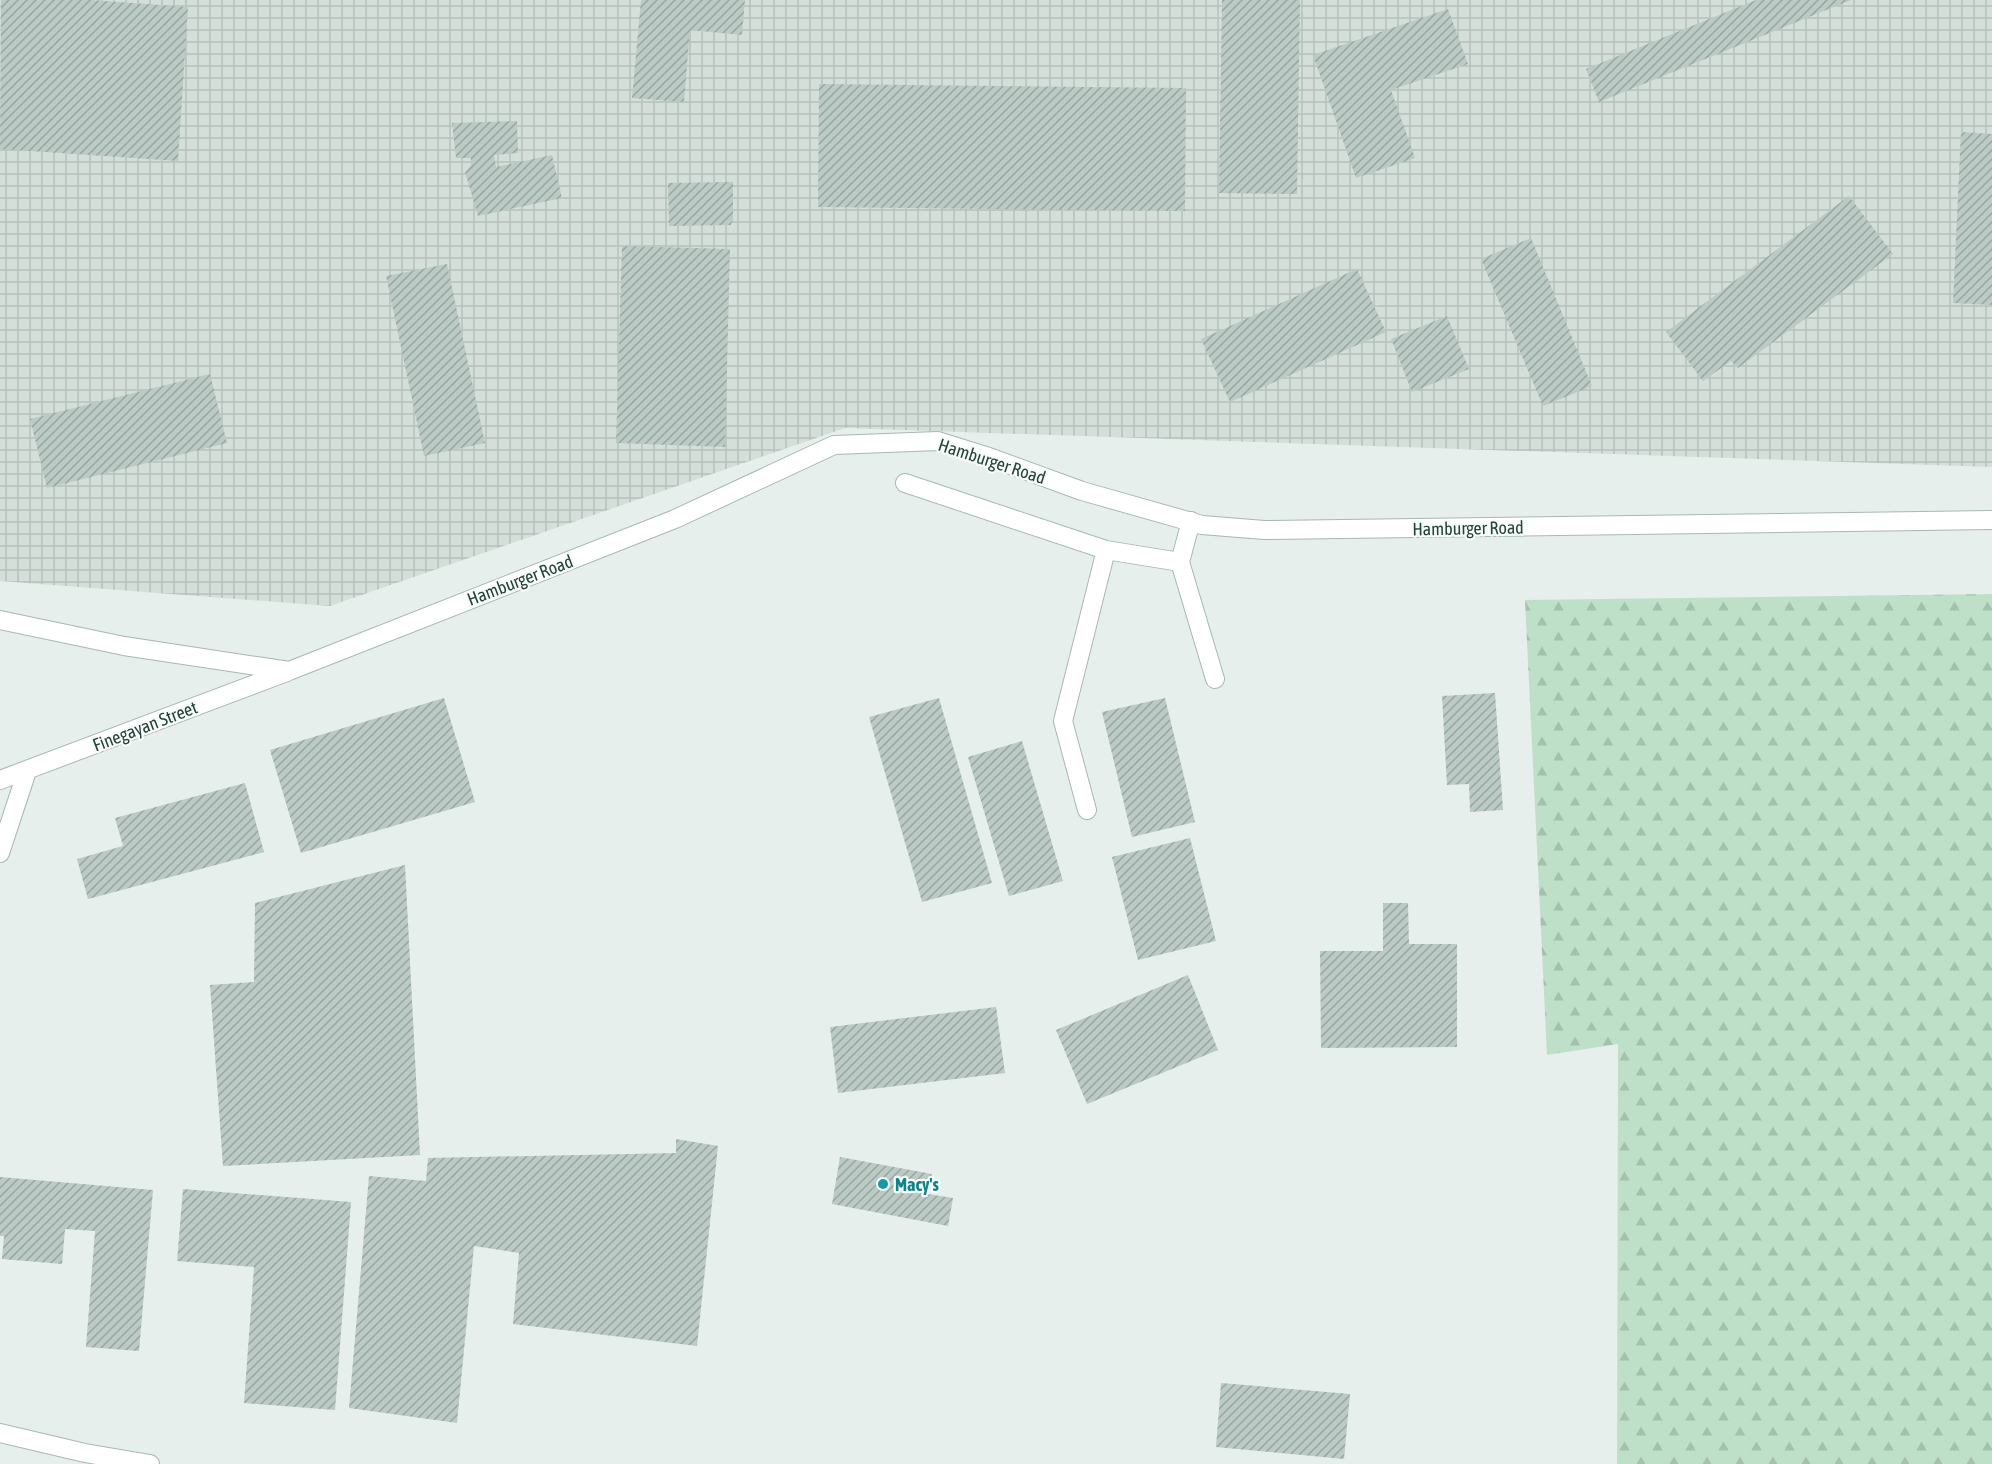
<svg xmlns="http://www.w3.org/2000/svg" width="1992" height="1464" viewBox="0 0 1992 1464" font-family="'Asap Condensed',sans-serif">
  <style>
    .industrial { fill: url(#industrial-grid) }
    .forest { fill: url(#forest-firs) }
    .building { fill: url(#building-hatch) }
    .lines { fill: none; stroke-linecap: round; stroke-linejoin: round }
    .minor-casing { stroke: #a8b8b2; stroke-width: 20 }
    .minor { stroke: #fff; stroke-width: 18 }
    .culture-dot { fill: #0f9aa8; stroke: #f7fbf9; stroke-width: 2 }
    .labels { text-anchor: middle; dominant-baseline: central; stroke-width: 4.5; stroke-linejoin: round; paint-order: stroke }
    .street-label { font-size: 18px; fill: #24423a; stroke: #f7fbf9 }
    .culture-label { font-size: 18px; font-weight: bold; fill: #0d838f; stroke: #f7fbf9; text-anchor: start }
  </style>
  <defs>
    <pattern id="industrial-grid" width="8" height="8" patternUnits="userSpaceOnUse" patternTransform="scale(1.5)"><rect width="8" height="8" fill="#d4dfda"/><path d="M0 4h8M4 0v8" fill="none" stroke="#b6c1bc"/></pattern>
    <pattern id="forest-firs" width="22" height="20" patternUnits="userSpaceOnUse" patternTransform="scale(1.5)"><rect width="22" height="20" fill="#bfe0c8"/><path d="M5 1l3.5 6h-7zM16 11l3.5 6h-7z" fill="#a4c1ad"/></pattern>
    <pattern id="building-hatch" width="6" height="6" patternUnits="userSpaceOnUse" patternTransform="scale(1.5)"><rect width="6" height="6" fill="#bbcac4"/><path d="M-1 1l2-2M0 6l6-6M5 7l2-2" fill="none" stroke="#98a6a0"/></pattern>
  </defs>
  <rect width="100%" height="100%" fill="#e6efeb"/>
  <path class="industrial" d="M0,0H1992V467L845,428L330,606L0,581Z"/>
  <path class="forest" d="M1992,594V1464H1617L1618,1044L1547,1055L1525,600Z"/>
  <path class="building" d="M1,0H92L188,7L178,161L0,149Z
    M641,0H745L742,35L690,30L684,102L632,98Z
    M1222,0H1300L1297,194L1219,193Z
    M1756,0H1851L1599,102L1586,69Z
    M1448,9L1468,64L1391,90L1415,158L1356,178L1313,55Z
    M819,84L1186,88L1185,211L818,207Z
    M517,121L518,153L494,155L496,167L552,155L562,198L478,216L465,172L471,165V158H456L452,123Z
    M1961,132L1992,134V305L1953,303Z
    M733,182V219L731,225L669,226L668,183Z
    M1849,196L1893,254L1738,368L1731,361L1703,381L1666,332Z
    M1531,238L1592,386L1543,406L1481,259Z
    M622,246L730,249L725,447L616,443Z
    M447,264L485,443L424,456L386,276Z
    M1357,269L1386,332L1230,402L1201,339Z
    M1447,316L1469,369L1412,392L1391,339Z
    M210,374L227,443L47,488L30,419Z
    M1495,693L1503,810L1470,812L1469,784L1447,785L1442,696Z
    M444,698L475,802L301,853L270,750Z
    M939,698L992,883L922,902L869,717Z
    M1165,698L1195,822L1132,837L1102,712Z
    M1022,741L1063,881L1009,896L968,757Z
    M245,783L264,852L88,899L77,859L123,846L115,818Z
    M1190,838L1216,941L1138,960L1112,857Z
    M405,865L420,1155L223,1166L210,985L254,982L255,903Z
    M1383,903H1408L1409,944H1457V1047L1321,1048L1320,951H1383Z
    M1188,975L1218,1050L1087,1104L1056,1030Z
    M996,1007L1005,1073L838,1093L830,1027Z
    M676,1139L718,1146L697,1346L513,1324L519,1253L474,1246L457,1423L349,1408L369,1176L426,1181L428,1158L676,1153Z
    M840,1157L932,1174L928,1194L953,1198L948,1226L832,1204Z
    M0,1177L153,1190L139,1351L86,1347L95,1231L65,1229L62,1264L2,1259L4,1236H0Z
    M183,1189L351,1202L335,1410L244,1403L254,1267L177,1261Z
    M1221,1383L1350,1394L1344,1459L1216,1447Z"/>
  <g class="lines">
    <defs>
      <path id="minor" d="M905,483L1106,550L1063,721L1087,810
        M1106,550L1180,562L1215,679
        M1180,562L1191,521
        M0,620L124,646L289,671L675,519L834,445L938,441L986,456L1082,491L1202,525L1264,530L1992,520
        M0,780L287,672
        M0,853L27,771
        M0,1433L85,1453L150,1464"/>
    </defs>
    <use href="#minor" class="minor-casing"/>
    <use href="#minor" class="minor"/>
  </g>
  <circle class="culture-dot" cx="883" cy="1184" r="6"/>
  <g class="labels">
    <g class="street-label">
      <text transform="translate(992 461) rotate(18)">Hamburger Road</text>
      <text transform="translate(1468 528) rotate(-1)">Hamburger Road</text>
      <text transform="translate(520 580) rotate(-21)">Hamburger Road</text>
      <text transform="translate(145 726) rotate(-21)">Finegayan Street</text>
    </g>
    <g class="culture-label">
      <text x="895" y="1184">Macy's</text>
    </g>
  </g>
</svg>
